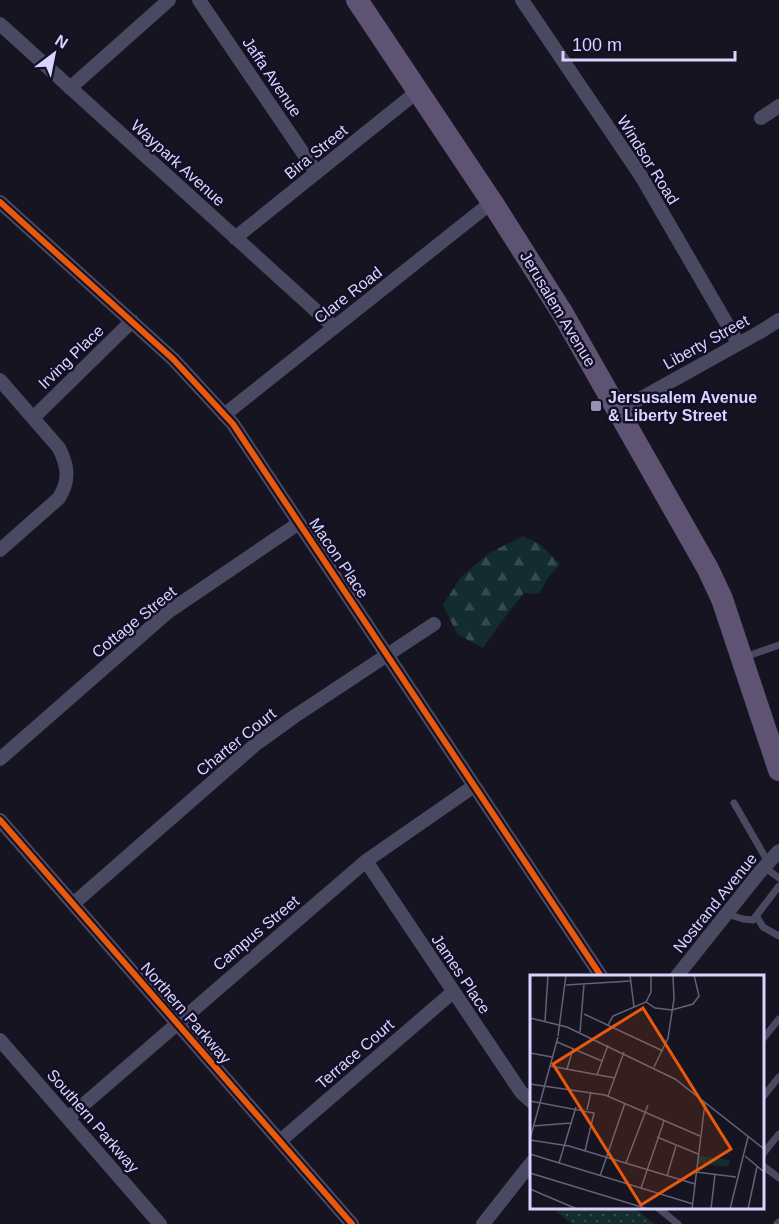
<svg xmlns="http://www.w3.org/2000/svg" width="779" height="1224" viewBox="0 0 779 1224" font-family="Arial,sans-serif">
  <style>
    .grass { fill: url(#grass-dots) }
    .forest { fill: url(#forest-firs) }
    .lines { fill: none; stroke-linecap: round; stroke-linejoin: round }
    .service { stroke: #4a4962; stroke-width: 7 }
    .minor { stroke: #4a4962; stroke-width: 14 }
    .primary { stroke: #5e5373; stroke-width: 22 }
    .cycleway-casing { stroke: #130f26; stroke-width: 10 }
    .cycleway { stroke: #e8590c; stroke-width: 6 }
    .poi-dot { fill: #9591b1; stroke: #130f26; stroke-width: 2 }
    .labels { text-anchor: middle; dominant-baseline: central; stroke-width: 5; stroke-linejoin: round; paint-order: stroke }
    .street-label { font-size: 16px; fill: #d9d4ff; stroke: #130f26 }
    .poi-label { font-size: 16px; font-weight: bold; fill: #d9d4ff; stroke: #130f26; text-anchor: start }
    .inset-road { fill: none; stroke: #64617a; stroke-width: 1.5 }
    .view { fill: #e8590c; fill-opacity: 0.15; stroke: #e8590c; stroke-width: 3 }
    .inset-edge { fill: none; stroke: #d9d4ff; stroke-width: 3 }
  </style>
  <defs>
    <pattern id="grass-dots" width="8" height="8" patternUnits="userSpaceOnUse" patternTransform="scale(1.5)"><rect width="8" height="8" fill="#132c2d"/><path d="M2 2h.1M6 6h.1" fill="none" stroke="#354a4c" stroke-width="1.8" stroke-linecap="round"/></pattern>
    <pattern id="forest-firs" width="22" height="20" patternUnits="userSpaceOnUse" patternTransform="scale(1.5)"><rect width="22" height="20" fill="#132c2d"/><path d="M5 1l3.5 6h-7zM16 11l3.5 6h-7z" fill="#354a4c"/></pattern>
  </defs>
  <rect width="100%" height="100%" fill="#161421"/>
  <path class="grass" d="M552,1208H634L655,1224H572Z"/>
  <path class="forest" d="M523,536L541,545L560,564L547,579L539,594L524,593L502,621L483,648L457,634L443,605L461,577L489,553Z"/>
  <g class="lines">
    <path class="service" d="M745,657L779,645
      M734,803L768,862
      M764,867L779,878
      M727,914L743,919L753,920L779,886
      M757,917L763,927L779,936
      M762,1040L779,1019
      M762,1098L779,1077
      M762,1155L779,1134
      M762,1165L779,1178
      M658,1208L678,1224
      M777,1224L779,1222"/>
    <path class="minor" d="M199,0L316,172
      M522,0L641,176L738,343
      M0,24L334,327
      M70,88L169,0
      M761,118L779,106
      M0,202L173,359L233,424L601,976
      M235,238L418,91
      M0,380L59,448C68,466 70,480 59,498L0,550
      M618,411L760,332L779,320
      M224,415L492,202
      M33,418L132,321
      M0,759L168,612L299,523
      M0,820L352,1224
      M366,861L521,1092L532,1102
      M73,904L256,744L295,716L434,624
      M677,976L759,873L779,851
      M0,1040L160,1224
      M68,1118L366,861L474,786
      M280,1141L453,992
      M483,1224L532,1162"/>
    <path class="primary" d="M357,0L492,202L563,314L708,569L722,599L779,770"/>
    <defs>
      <path id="cycleway" d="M0,202L173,359L233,424L601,976
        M0,820L352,1224"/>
    </defs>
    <use href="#cycleway" class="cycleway-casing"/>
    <use href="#cycleway" class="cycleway"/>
  </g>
  <rect class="poi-dot" x="590" y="400" width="12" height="12" rx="3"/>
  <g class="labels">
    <g class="street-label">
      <text transform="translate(272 77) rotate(56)">Jaffa Avenue</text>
      <text transform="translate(316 152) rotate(-39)">Bira Street</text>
      <text transform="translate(648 160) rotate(58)">Windsor Road</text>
      <text transform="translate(178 163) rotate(42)">Waypark Avenue</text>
      <text transform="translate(348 295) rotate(-38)">Clare Road</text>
      <text transform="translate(558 309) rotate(59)">Jerusalem Avenue</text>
      <text transform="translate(706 342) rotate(-29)">Liberty Street</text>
      <text transform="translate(71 357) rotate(-44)">Irving Place</text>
      <text transform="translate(339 558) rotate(56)">Macon Place</text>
      <text transform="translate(134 622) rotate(-39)">Cottage Street</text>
      <text transform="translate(236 742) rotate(-39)">Charter Court</text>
      <text transform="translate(715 903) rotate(-51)">Nostrand Avenue</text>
      <text transform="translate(256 933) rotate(-40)">Campus Street</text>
      <text transform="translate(461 974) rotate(56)">James Place</text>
      <text transform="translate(186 1013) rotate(49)">Northern Parkway</text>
      <text transform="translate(355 1054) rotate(-41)">Terrace Court</text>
      <text transform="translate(93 1121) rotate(49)">Southern Parkway</text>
    </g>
    <g class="poi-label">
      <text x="608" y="397">Jersusalem Avenue<tspan x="608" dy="18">&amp; Liberty Street</tspan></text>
    </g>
  </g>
  <g transform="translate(530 975)">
    <rect width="234" height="234" fill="#161421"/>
    <path d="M168,181L200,185L198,192L167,188Z" fill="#132c2d"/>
    <path class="inset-road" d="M100,0L104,32M36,10L100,6M116,27L125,33L142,35L163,29L169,21L164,0M54,39L133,76M0,43L37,52L145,104L234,174M15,46L18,0M78,50L83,41L116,27L121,17V0M50,57L54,9M28,61L36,0M27,67L72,86M0,78L22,82M20,91L85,103M124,92L138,63L144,24L143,0M37,94L43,74M67,100L78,70M0,109L75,120L170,161M78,121L94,77M0,126L64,138L55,176M57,135L61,117M3,151L41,148M127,162L168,179M0,164L28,62M0,165L39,171L165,209M0,179L163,229M215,181L234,197M29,188L46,132M96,188L118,130M166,197L206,202M0,198L118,234M70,201L95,128M137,201L146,171M111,213L134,146M0,214L47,234M162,234L175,128M181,234L185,199M200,234L218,162M218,234L227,192"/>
    <path class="view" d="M113,33L201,174L111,230L23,89Z"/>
    <rect width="234" height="234" class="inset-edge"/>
  </g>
  <g transform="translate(54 54) rotate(32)" stroke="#130f26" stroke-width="4.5" paint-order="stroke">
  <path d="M0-4.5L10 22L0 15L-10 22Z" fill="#d9d4ff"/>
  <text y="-9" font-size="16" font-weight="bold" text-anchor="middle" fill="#d9d4ff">N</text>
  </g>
  <path d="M563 51v9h172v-9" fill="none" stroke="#d9d4ff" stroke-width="3"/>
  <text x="572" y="51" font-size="18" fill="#d9d4ff" stroke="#130f26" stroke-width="4.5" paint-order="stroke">100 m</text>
</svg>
